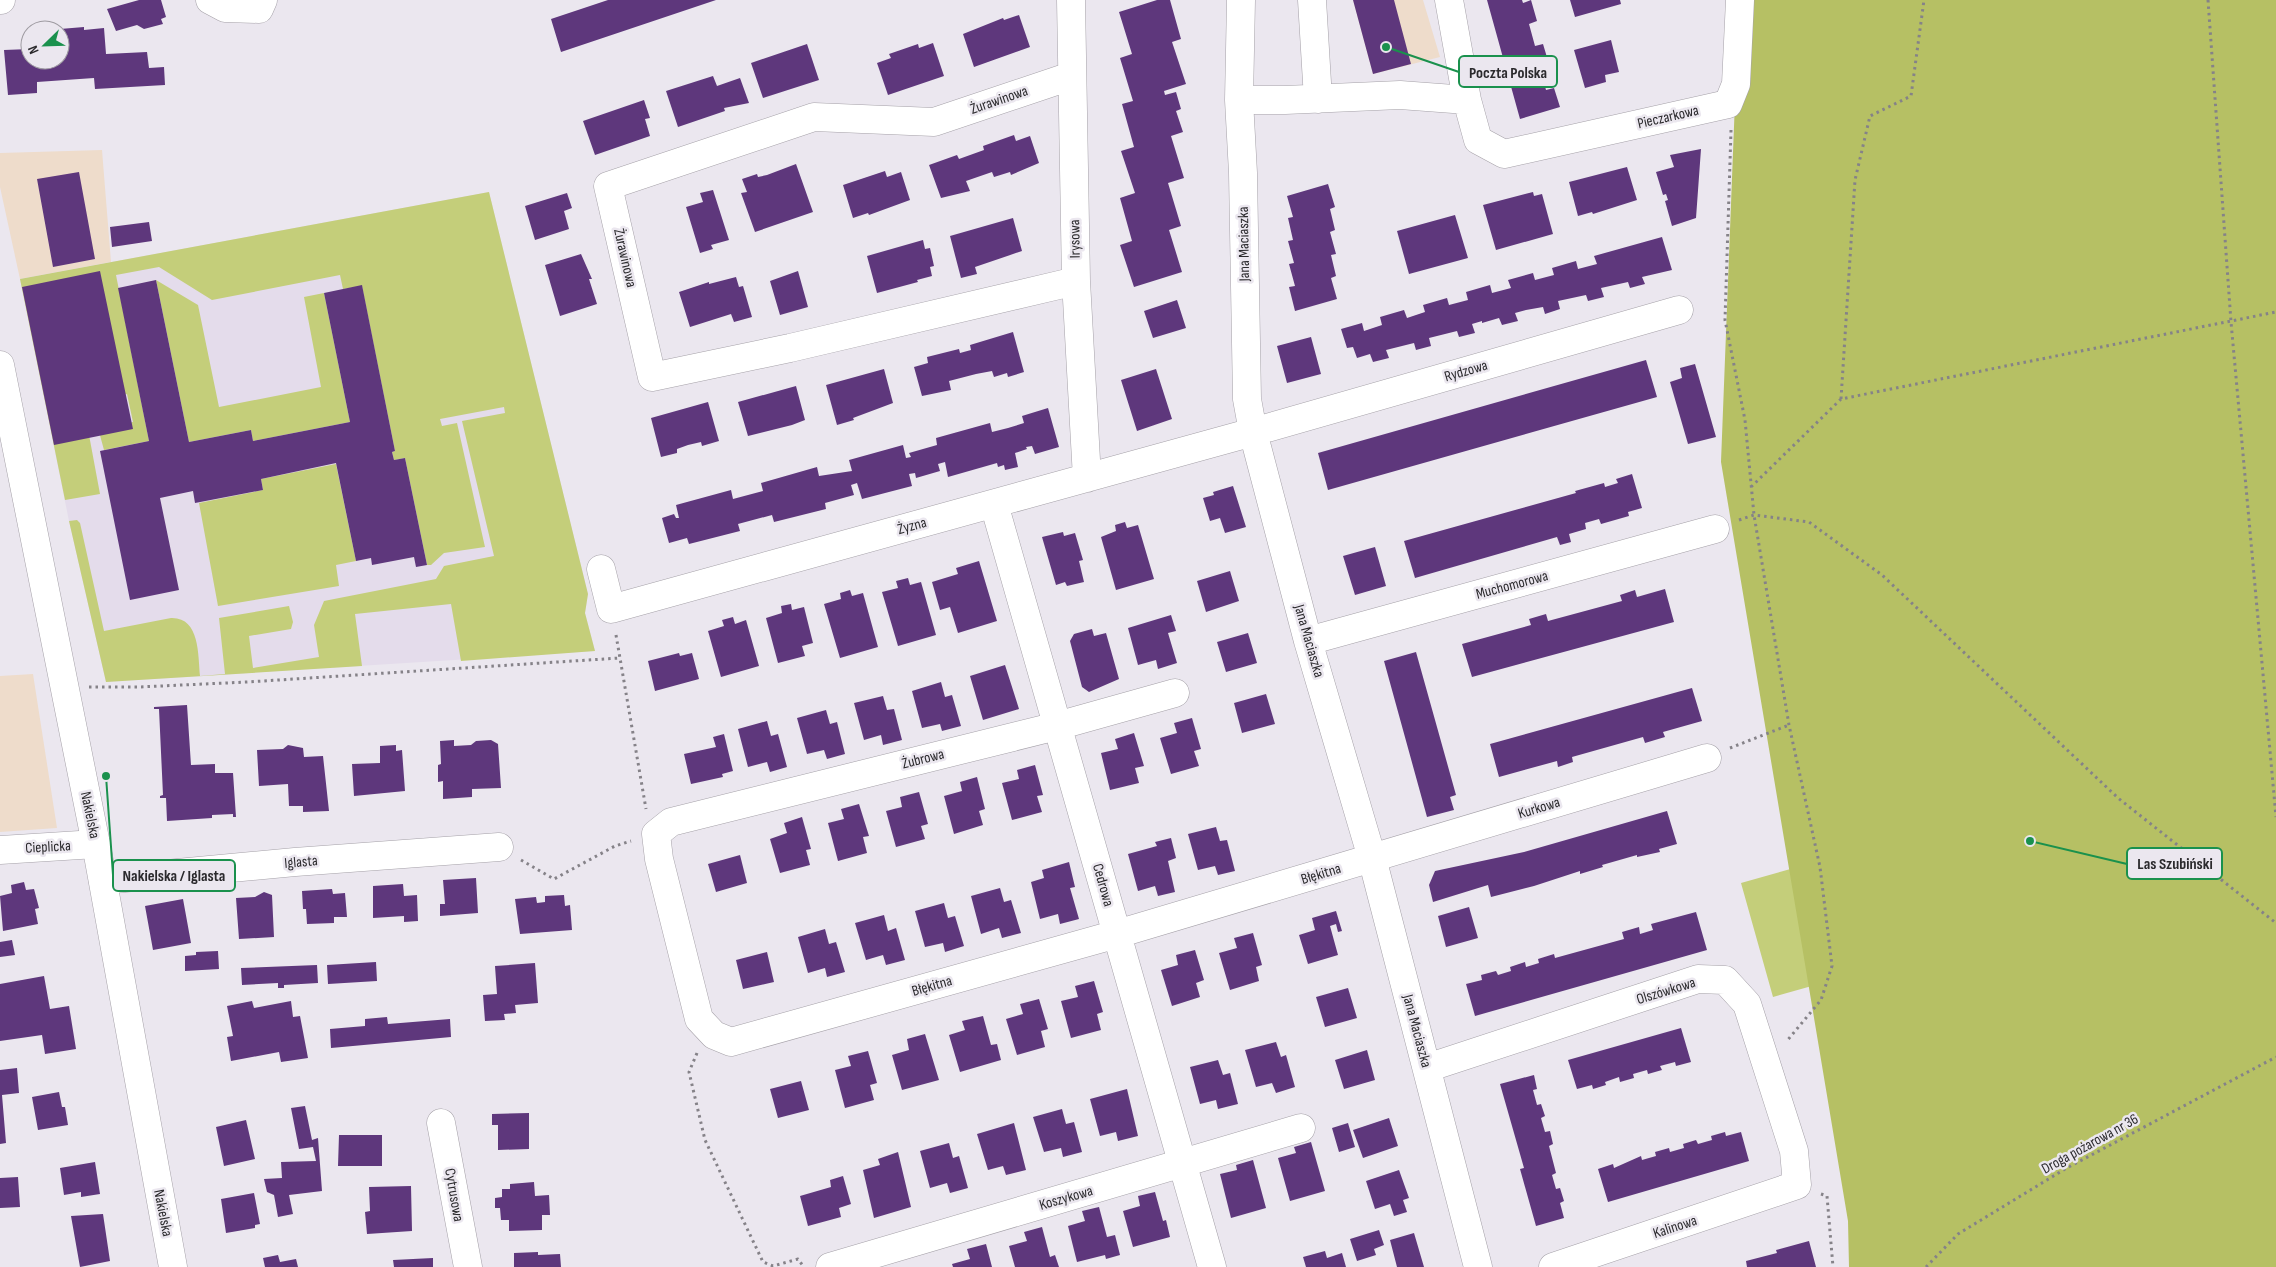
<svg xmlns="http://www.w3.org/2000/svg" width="2276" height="1267" viewBox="0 0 2276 1267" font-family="'Sofia Sans Condensed',sans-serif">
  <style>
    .commercial { fill: #eedccb }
    .built { fill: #e4dceb }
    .green { fill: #c4ce7a }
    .forest { fill: #b6c064 }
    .building { fill: #5e377c }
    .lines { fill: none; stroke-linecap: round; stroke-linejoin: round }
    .minor-casing { stroke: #a5a1a8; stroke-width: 29 }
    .major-casing { stroke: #a5a1a8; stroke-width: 29 }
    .path { stroke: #858288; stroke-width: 3; stroke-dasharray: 2.5 4; stroke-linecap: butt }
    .minor { stroke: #fff; stroke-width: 28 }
    .major { stroke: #fff; stroke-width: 28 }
    .labels { text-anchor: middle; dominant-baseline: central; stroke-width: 5; stroke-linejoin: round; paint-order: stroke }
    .street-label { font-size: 15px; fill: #2b2a2d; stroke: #ebe7ef }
    .leader { fill: none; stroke: #1a914d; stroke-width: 2 }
    .callout-dot { fill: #1a914d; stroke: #ebe7ef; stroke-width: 2 }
    .callout { fill: #ebe7ef; stroke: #1a914d; stroke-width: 2 }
    .callout-label { font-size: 16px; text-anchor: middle; font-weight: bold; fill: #2b2a2d }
  </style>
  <rect width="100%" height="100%" fill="#ebe7ef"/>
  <path class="commercial" d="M1353,0H1423L1440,57L1373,74Z
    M102,150L111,262L20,279L0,187V153Z
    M33,674L57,828L0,832V676Z"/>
  <path class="built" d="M489,192L588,594L585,613L595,651L106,682L69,521L20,279Z"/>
  <path class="green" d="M489,192L588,594L585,613L595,651L461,661L451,604L355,614L362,666L106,682L69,521L77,520L80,523L104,631L171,618C200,617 198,655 200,676L225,674L219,618L289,606L293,622L291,629L249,636L253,668L319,657L314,625L324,601L436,579L444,566L494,556L462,421L505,413L504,407L440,419L442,426L457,423L485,547L444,553L431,565H427L405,458L394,460L392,452L395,451L362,286L343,289L340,275L212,300L159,267L116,275L149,441L104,450L98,428L133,422L127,394L84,408L100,494L65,500L20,279Z
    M156,280L198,305L219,407L321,387L304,297L324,293L350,422L253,441L251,430L189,442Z
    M336,464L356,561L336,565L339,586L218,606L199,503L263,490L261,479Z
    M1794,868L1826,982L1773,997L1741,883Z"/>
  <path class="forest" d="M1742,0H2276V1267H1849L1848,1221L1721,462L1735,101Z"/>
  <path class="building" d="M139,0H161L166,17L161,19L163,24L144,29L137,25L116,31L107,9Z
    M608,0H716L561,52L551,19Z
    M1157,0H1170L1181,39L1172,42L1186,84L1164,91L1165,95L1176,92L1181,109L1176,111L1183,132L1171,136L1184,178L1168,183L1181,226L1169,230L1182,272L1134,287L1120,245L1132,241L1120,198L1135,193L1121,151L1134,147L1122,104L1133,101L1120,58L1132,54L1119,12Z
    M1353,0H1394L1411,64L1373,74Z
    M1487,0H1522L1523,3L1531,0L1537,21L1529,24L1535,46L1543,44L1549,64L1540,67L1546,90L1554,88L1560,107L1520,119Z
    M1570,0H1620L1621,4L1575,17Z
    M1019,15L1030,47L974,67L963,34L1003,18L1004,20Z
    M84,27V30L104,28L106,54L147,52L149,68L164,67L165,85L95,89L94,78L37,82V93L8,95L4,50L30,49V60H60V29Z
    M1611,40L1619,72L1605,75L1606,82L1585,88L1574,50Z
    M933,43L944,76L888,95L877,63L891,58L889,54L918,44L919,48Z
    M807,44L819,80L763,98L751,63Z
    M713,76L717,86L740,78L749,103L724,108L725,111L678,127L666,91Z
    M644,100L650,118L645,119L650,136L595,155L583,121Z
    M1014,135L1016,141L1030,136L1039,163L1011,175L1010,172L994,177L992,172L966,181L970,191L941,198L929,165L957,155L959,159L984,150L983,146Z
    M1701,149L1696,218L1672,226L1665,201L1668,200L1666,194L1663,195L1656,172L1674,167L1670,155Z
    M796,164L813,212L755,232L741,193L747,192L742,179L757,174L758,177L767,175Z
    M1627,167L1637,200L1593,214L1592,212L1578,216L1569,182Z
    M885,171L887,177L901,172L910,200L869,215L868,213L853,218L843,185Z
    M79,172L95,259L53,267L37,179Z
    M1328,184L1335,207L1330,209L1335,230L1330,232L1336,254L1331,255L1336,276L1331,278L1337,299L1295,311L1289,287L1295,286L1289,264L1294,263L1288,241L1293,240L1288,218L1293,217L1287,196Z
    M713,190L729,240L711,245L713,249L700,253L686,207L703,202L700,193Z
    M1533,192L1534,196L1542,194L1553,234L1496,250L1483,205Z
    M567,193L572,208L564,211L569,229L535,240L525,206Z
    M1455,215L1468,258L1409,274L1397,231Z
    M1013,218L1022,251L975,267L977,274L961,278L950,236Z
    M149,222L152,241L112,247L110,227Z
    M1662,237L1672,270L1642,277L1645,284L1630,288L1628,282L1601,288L1604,297L1588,301L1586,295L1558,301L1560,309L1545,314L1543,307L1526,310L1515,313L1518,321L1502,325L1499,318L1482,323V321L1472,324L1475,333L1459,337L1457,331L1429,338L1431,346L1416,350L1414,343L1386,350L1389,358L1373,362L1370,354L1357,358L1353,347L1347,348L1341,329L1362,323L1364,331L1382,325L1380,317L1404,310L1407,318L1425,312L1423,305L1447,298L1449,305L1468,300L1466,292L1490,285L1492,293L1511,288L1508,280L1533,273L1535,280L1554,275L1552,268L1576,261L1578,269L1597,264L1594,256Z
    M923,240L925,249L930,248L934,266L930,267L932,276L917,280L918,282L877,293L867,256Z
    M581,254L592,279H589L597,304L560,316L545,265Z
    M100,271L133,429L54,445L22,287Z
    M798,271L808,307L780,315L770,281Z
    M736,277L739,287L743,286L752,317L734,322L731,314L690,327L679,292L709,282V284Z
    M156,280L189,442L251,430L253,441L350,422L324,293L362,285L395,451L392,452L394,460L405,458L427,565L416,567L414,557L372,565L371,558L356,561L336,463L261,479L263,490L195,503L193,491L160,498L179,590L130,600L100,451L149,441L118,288Z
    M1177,300L1186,328L1153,338L1144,311Z
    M1013,332L1024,372L1008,377L1007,373L994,377L992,371L976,374L949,381L951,390L922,396L914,367L928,363L927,357L959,349L960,353L971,350L970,345Z
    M1311,337L1321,374L1287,383L1277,346Z
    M1646,360L1657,397L1328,490L1318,453Z
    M1695,364L1716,437L1688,444L1670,382L1682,378L1680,368Z
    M884,369L893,403L853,418L854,420L837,425L826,385Z
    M1156,369L1172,419L1137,431L1121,380Z
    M796,386L805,420L792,425L748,436L738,402Z
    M708,402L719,441L702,446L701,442L688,445L677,449V453L661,457L651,418Z
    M1048,408L1059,447L1035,454L1032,446L1026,447L1027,449L1015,453L1018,467L1005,470L1004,465L998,467L997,463L948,477L945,462L938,464L940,471L916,478L915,473L909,474L912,486L862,499L857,483L851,485L854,495L825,503L826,509L774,522L772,515L738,524L740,531L689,544L687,538L669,543L662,518L674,514L676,518H679L676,505L731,490L733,499L763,491L761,483L817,467L819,476L852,471L849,460L903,445L906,458L911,457L909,453L937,445L936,438L990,423L992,432L1008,428L1024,423L1022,416Z
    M1632,474L1642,508L1628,512L1629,516L1601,524L1599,519L1585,523L1586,529L1569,534L1571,542L1560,545L1557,537L1415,578L1404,541L1576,493L1575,491L1604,483L1605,487L1618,483L1616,479Z
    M1233,486L1246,527L1225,533L1220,518L1210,521L1203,498L1214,495L1213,492Z
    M1125,522L1127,528L1138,525L1154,579L1116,590L1101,537L1116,531L1115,525Z
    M1063,532L1064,536L1075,533L1083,560L1079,561L1084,582L1067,586L1065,582L1056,585L1042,537Z
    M1375,547L1386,586L1355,595L1343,556Z
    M979,561L997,621L958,633L950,607L940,610L932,582L958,574L956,568Z
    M1230,571L1239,601L1206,612L1197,581Z
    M908,578L910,585L921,582L936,635L898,646L882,592L898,588L896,581Z
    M1665,589L1674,622L1472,677L1462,644L1531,625L1529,619L1546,614L1548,621L1622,601L1620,595L1635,590L1637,597Z
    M850,590L852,596L863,593L878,647L840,658L824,604L841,599L840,593Z
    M791,604L792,610L804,607L813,643L802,646L805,656L778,663L766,618L782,613L781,606Z
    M1171,615L1176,631L1168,633L1177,663L1158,669L1156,660L1138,665L1128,628Z
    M733,617L735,624L746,620L759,666L721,677L708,631L724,626L722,620Z
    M1092,629L1094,636L1106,633L1119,679L1089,692L1082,687L1070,641L1074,634Z
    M1248,633L1257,663L1226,672L1217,642Z
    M1416,652L1456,795L1450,797L1454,810L1427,817L1384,661Z
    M679,653L680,656L692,653L699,679L655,691L648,661Z
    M1005,665L1019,709L983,720L970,676Z
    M941,682L945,697L952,695L961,726L942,731L940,724L922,728L912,691Z
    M1692,688L1702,721L1663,732L1665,737L1645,743L1643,737L1572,757L1573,762L1558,767L1557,761L1499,777L1490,744Z
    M1266,694L1275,724L1242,733L1234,703Z
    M883,696L887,710L894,709L902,740L883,745L881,735L864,740L854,703Z
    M187,705L191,765L215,764V773H233L236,817H233V814L212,815V818L167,821L166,798H160V796L163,795L159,709H154V707Z
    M826,710L830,724L837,722L845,754L827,759L824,750L807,754L797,718Z
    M1192,718L1201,749L1194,751L1199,766L1171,774L1160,738L1177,733L1174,723Z
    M767,721L771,736L778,734L787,767L770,772L767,762L748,767L738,729Z
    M1134,733L1144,766L1135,768L1139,783L1110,790L1101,753L1118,749L1115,739Z
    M724,734L733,771L722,774L723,777L691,784L684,754L716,747L713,737Z
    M454,740V746L471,745L476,741L491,740L498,744L501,788L472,789V797L443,799V781L438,782V765L441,764L440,741Z
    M288,745L303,748L304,757L323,756L329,811L303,812V806H289L288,784L259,786L257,750L283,749Z
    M396,745V751L402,750L405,791L354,796L352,764L380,763V746Z
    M1035,765L1043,795L1037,796L1042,812L1012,820L1002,783L1019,779L1017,770Z
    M977,777L985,809L979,811L983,825L954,834L944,796L962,791L960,782Z
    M919,792L928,824L921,826L925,839L896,847L886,811L902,807L900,797Z
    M859,804L869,836L863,837L867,853L838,861L828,823L844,819L841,809Z
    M1667,811L1677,844L1659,849L1660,852L1637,857V855L1602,865L1603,867L1580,874V871L1534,886L1491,897L1488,885L1433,902L1429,885L1435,871L1524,852Z
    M802,817L811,849L806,850L810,865L780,873L770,839L787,833L784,823Z
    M1216,827L1220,841L1227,840L1235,871L1218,875L1215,866L1198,870L1188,834Z
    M1171,838L1176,858L1168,861L1175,892L1158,896L1155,886L1138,891L1128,854L1157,846L1155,842Z
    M740,855L747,883L716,892L708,864Z
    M1069,862L1075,887L1070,888L1079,919L1060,924L1058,914L1040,919L1031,882L1044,878L1042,870Z
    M476,878L478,913L440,916V904H445L443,880Z
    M24,882L26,890L34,889L39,908L35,909L38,924L3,931L0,896L12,893L11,885Z
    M403,884L404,896L417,895L418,921L404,922V916L373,918V886Z
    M1000,888L1004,902L1011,900L1021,933L1002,938L999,928L981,934L971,896Z
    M332,889L333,894L345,893L347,917H334V923L307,924L306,909H303L302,891Z
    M264,892L272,895L274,937L239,939L236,898L255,897Z
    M564,895L565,906L570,905L572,930L520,934L515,899L536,897L537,903L545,902V896Z
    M183,899L191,943L153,950L145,906Z
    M944,903L948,918L955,916L964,946L945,952L943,943L925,947L915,911Z
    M1469,907L1478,938L1446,947L1438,916Z
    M1336,911L1342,931L1338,932L1336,924L1330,926L1338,955L1308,964L1299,935L1315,930L1312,918Z
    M1696,912L1707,950L1475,1016L1466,984L1482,980L1481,975L1496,971L1498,975L1511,971L1510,967L1525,962L1526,967L1539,963L1538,959L1554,954L1555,958L1624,939L1622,932L1639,927L1640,934L1653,930L1651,924Z
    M884,915L888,931L896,928L905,960L886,965L883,955L866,960L855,923Z
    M825,929L829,944L836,942L845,972L827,977L825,968L808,973L798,937Z
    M1253,933L1262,965L1256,967L1259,981L1230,990L1219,953L1237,948L1234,938Z
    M12,940L15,955L0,957V942Z
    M1195,950L1204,980L1196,983L1200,997L1172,1006L1161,970L1178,965L1176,955Z
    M218,951L219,969L185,971V956L196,955V952Z
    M767,952L774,982L743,989L736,960Z
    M376,962L377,981L328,984L327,965Z
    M535,963L538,1003L515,1005L516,1013L504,1014L505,1020L485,1021L483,995L497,994L495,966Z
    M317,965L318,983L284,985V988H278V983L242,985L241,968Z
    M44,976L50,1009L69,1006L76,1049L45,1054L42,1035L0,1041V984Z
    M1094,981L1103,1012L1097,1014L1101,1030L1071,1038L1061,1001L1078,997L1075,986Z
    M1348,988L1357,1018L1325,1027L1316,997Z
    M1039,999L1048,1029L1041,1031L1045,1047L1017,1055L1006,1019L1023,1014L1020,1004Z
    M252,1001L254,1008L291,1001L293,1017L300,1016L308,1058L281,1062L279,1052L231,1061L227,1037L233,1036L227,1006Z
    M983,1016L991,1045L997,1044L1001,1060L960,1072L949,1035L965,1030L962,1021Z
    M387,1017L388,1024L450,1019L451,1037L331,1048L330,1029L365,1026V1019Z
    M1681,1028L1691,1062L1676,1066L1675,1062L1660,1066L1662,1070L1648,1074L1647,1070L1633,1074L1634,1078L1620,1082L1619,1077L1605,1082L1606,1085L1593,1089L1592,1085L1577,1089L1568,1060Z
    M925,1034L939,1080L902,1090L892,1055L909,1050L907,1039Z
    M1276,1042L1281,1057L1286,1055L1295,1087L1276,1093L1272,1083L1256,1087L1245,1050Z
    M1367,1050L1375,1080L1344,1089L1335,1060Z
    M868,1051L877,1083L870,1085L874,1100L845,1108L835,1070L851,1066L848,1056Z
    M1218,1060L1223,1075L1230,1073L1238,1104L1218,1109L1216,1100L1200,1104L1190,1067Z
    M17,1068L19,1093L2,1095L6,1143L0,1144V1070Z
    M1534,1075L1537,1089L1533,1090L1537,1105L1541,1104L1545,1116L1541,1118L1545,1132L1550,1131L1553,1144L1549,1146L1556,1173L1552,1175L1556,1189L1560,1188L1564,1201L1560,1203L1564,1218L1536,1226L1520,1169L1524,1168L1500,1084Z
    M801,1081L809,1110L778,1118L770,1089Z
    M1127,1089L1138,1136L1118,1141L1116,1132L1100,1136L1090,1099Z
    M59,1092L62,1107H65L68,1125L38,1130L32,1097Z
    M305,1106L312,1140L318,1138L322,1191L289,1195L293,1214L278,1217L274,1195L267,1192L264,1179L282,1178L281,1162L316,1161L313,1147L299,1149L291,1108Z
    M1062,1109L1066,1124L1074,1122L1082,1152L1063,1157L1061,1148L1044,1152L1033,1117Z
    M529,1113V1149L498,1150V1125H492V1114Z
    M1389,1118L1398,1146L1363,1158L1353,1130Z
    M246,1120L255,1159L224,1166L216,1127Z
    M1014,1123L1026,1170L1006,1175L1003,1166L988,1170L977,1134Z
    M1348,1123L1355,1147L1339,1152L1332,1128Z
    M1725,1132L1726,1136L1741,1132L1749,1161L1608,1202L1598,1169L1613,1164L1614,1168L1641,1156L1642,1160L1656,1156L1655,1152L1669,1148L1670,1152L1684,1148L1683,1144L1696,1140L1698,1144L1712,1140L1711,1136Z
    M339,1135H382V1166H338Z
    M1311,1142L1325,1191L1290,1201L1278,1158L1296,1153L1294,1147Z
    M949,1143L953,1158L959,1156L968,1188L950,1193L947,1183L930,1188L920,1151Z
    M898,1152L911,1207L874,1218L863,1170L880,1165L878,1159Z
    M1253,1160L1266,1208L1231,1218L1220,1174L1237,1170L1236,1165Z
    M95,1162L100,1194L81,1197V1192L64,1195L60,1168Z
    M1399,1170L1409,1198L1403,1200L1407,1212L1394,1216L1390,1204L1375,1209L1366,1181Z
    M843,1176L851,1204L839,1208L841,1217L808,1226L800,1196L831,1187L830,1180Z
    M18,1177L20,1207L0,1208V1178Z
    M534,1182L535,1196L549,1195L550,1215H542V1230L509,1231V1220H501L500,1208H495V1198L502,1197V1189H510V1184Z
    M411,1186L412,1231L367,1234L365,1212L370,1211L369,1187Z
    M1155,1192L1163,1221L1166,1220L1170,1237L1133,1247L1123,1211L1140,1206L1138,1196Z
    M254,1193L260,1224L255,1225V1228L226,1233L221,1199Z
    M1099,1207L1107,1237L1115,1235L1120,1255L1106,1259L1105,1255L1077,1262L1068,1226L1085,1221L1082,1211Z
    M103,1214L110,1261L80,1267L71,1216Z
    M1042,1227L1050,1257L1055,1255L1059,1267H1015L1009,1246L1027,1241L1024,1232Z
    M1379,1230L1384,1245L1374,1249L1376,1255L1357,1261L1350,1239Z
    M1414,1233L1424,1267H1397L1390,1240Z
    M1809,1241L1816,1267H1747L1746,1261L1777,1253L1776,1250Z
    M986,1244L992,1267H953L952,1264L970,1259L967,1249Z
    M1325,1251L1327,1258L1342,1253L1346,1267H1306L1303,1257Z
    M538,1252V1255L560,1254L561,1267H514V1253Z
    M278,1255L280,1262L296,1259L298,1267H265L263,1258Z
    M433,1258V1267H394L393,1260Z"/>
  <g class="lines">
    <defs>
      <path id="minor" d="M0,0H1
        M210,0L225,8L259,9L263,0
        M1071,0L1076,281L1087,478
        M1241,0L1239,100L1243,173L1247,399L1253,432L1308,641L1372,858L1478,1267
        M1312,0L1318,99
        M1449,0L1467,100L1478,140L1504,154L1728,104L1736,84L1740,0
        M1071,76L934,122L814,117L608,186L652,377L790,348L1076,281
        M1239,100H1285L1400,95L1467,100
        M994,504L1212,1267
        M601,569L611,609L1253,432L1679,310
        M1308,641L1715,529
        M1175,693L1057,726L671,822L656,834L659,859L699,1019L714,1035L731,1042L1117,934L1707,758
        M0,850L96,844
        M103,880L295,862L499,847
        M1427,1068L1698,979L1725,980L1747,1004L1794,1151L1797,1185L1553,1267
        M441,1123L468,1267
        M830,1267L1301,1128"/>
      <path id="major" d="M0,365L96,844L173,1267"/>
    </defs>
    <use href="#minor" class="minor-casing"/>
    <use href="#major" class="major-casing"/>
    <path class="path" d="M2208,0L2231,322L2276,817
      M1731,130L1725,320L1745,420L1754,515L1789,725L1820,867L1832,966L1821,1000L1786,1042
      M1841,399L1855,180L1870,116L1911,96L1924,0
      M1751,487L1841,399L2276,312
      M1739,520L1754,515L1809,522L1882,575L2118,798L2276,923
      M616,635L646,809
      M89,687H139L247,682L620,658
      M1730,748L1789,725
      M521,860L554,879L615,846L631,841
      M697,1053L689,1072L705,1140L763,1262L773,1266L798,1259L803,1266
      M1821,1194L1827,1196L1833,1267
      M1926,1267L1958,1234L2065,1169L2276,1057"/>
    <use href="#minor" class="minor"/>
    <use href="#major" class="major"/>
  </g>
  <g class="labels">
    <g class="street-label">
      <text transform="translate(999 100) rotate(-19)">Żurawinowa</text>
      <text transform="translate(1668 117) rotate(-13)">Pieczarkowa</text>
      <text transform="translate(1075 239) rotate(-91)">Irysowa</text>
      <text transform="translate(1244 244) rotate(-91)">Jana Maciaszka</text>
      <text transform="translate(625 258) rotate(77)">Żurawinowa</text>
      <text transform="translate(1466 371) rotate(-16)">Rydzowa</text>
      <text transform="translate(912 526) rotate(-15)">Żyzna</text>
      <text transform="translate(1512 585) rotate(-15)">Muchomorowa</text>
      <text transform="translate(1309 641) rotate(74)">Jana Maciaszka</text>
      <text transform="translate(923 759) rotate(-14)">Żubrowa</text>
      <text transform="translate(1539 808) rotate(-17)">Kurkowa</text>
      <text transform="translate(90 815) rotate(78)">Nakielska</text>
      <text transform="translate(48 847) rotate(-3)">Cieplicka</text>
      <text transform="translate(301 862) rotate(-5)">Iglasta</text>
      <text transform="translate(1321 874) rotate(-17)">Błękitna</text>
      <text transform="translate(1103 885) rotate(74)">Cedrowa</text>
      <text transform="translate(932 986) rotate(-16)">Błękitna</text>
      <text transform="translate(1666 991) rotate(-17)">Olszówkowa</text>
      <text transform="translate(1417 1031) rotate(75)">Jana Maciaszka</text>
      <text transform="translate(2090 1144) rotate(-29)">Droga pożarowa nr 36</text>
      <text transform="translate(454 1195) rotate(80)">Cytrusowa</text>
      <text transform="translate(1066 1198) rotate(-16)">Koszykowa</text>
      <text transform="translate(163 1213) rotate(79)">Nakielska</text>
      <text transform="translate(1675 1227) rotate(-18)">Kalinowa</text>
    </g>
  </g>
  <path class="leader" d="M1386 47L1459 72M2030 841L2127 864M106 776L113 875"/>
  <g class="callout-dot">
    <circle cx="1386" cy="47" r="5"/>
    <circle cx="2030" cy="841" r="5"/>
    <circle cx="106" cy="776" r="5"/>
  </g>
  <g class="callout">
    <rect x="1459" y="56" width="98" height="31" rx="5"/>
    <rect x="2127" y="848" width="95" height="31" rx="5"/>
    <rect x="113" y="860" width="122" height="31" rx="5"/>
  </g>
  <g class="callout-label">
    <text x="1508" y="78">Poczta Polska</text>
    <text x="2175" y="869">Las Szubiński</text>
    <text x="174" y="881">Nakielska / Iglasta</text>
  </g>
  <g transform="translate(45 45) rotate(247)"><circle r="24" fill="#ebe7ef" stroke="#9e9ba1"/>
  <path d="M0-4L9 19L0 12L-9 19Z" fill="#1a914d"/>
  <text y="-8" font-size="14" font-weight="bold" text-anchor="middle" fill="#2b2a2d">N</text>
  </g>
</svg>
